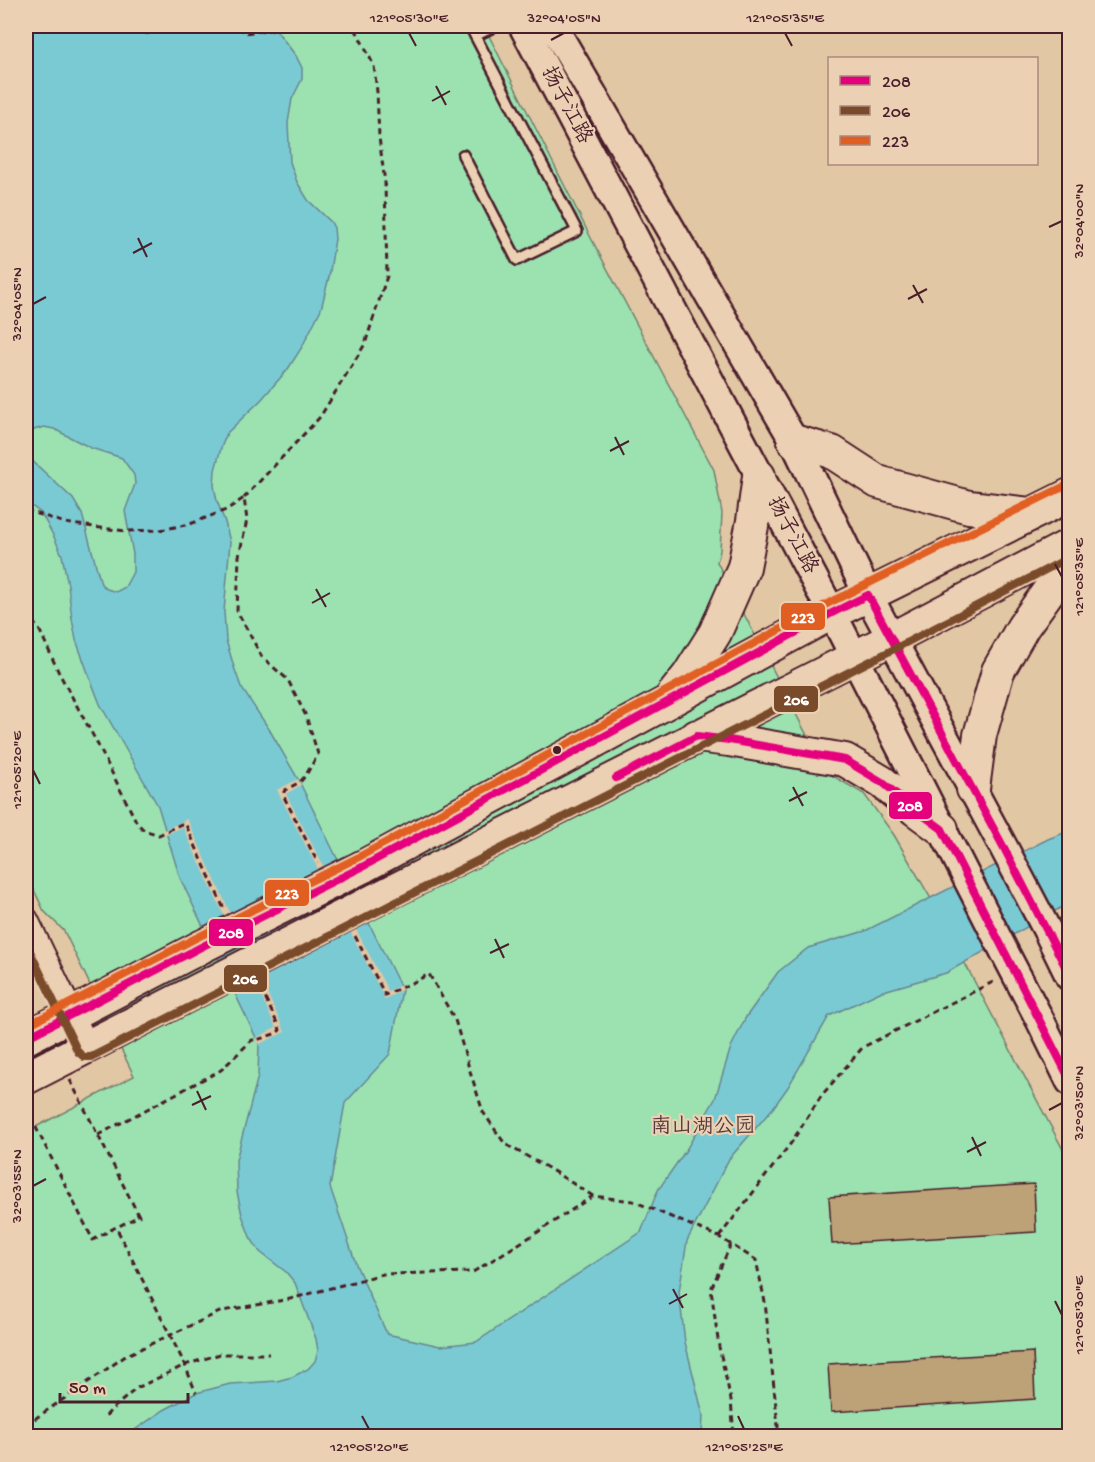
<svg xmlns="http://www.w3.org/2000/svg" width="1095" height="1462" viewBox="0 0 1095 1462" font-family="'Gochi Hand','LXGW WenKai TC',sans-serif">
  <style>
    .green { fill: #9be2b0; stroke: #72806e; stroke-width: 1.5 }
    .water { fill: #7acad4; stroke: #678690; stroke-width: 1.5 }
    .pier { fill: #e2c7a4 }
    .building { fill: #bda278; stroke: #4a1f2b; stroke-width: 1.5 }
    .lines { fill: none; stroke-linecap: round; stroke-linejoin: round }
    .service-casing { stroke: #4a1f2b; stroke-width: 14 }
    .tertiary-casing { stroke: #4a1f2b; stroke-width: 28 }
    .secondary-casing { stroke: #4a1f2b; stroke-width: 32 }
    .primary-casing { stroke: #4a1f2b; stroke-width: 36 }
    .path { stroke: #4a1f2b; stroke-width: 3; stroke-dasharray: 6 4.5; stroke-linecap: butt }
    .service { stroke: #ecd0b3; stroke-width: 9 }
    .tertiary { stroke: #ecd0b3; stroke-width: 24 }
    .secondary { stroke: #ecd0b3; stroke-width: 27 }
    .primary { stroke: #ecd0b3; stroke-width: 32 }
    .primary-bridge-casing { stroke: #4a1f2b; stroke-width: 36; stroke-linecap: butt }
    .primary-bridge { stroke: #ecd0b3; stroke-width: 32 }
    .bus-1-casing { stroke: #ecd0b3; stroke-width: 12 }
    .bus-2-casing { stroke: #ecd0b3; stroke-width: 12 }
    .bus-3-casing { stroke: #ecd0b3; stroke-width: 12 }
    .bus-1 { stroke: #e5007d; stroke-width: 8 }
    .bus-2 { stroke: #7a4b2a; stroke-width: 8 }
    .bus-3 { stroke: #e15e23; stroke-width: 8 }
    .ticks { fill: none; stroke: #4a1f2b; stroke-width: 2 }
    .bus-dot { fill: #4a1f2b; stroke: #ecd0b3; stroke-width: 2 }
    .labels { text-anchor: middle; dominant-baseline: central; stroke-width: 4.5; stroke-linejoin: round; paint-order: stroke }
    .street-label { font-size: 21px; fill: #4a1f2b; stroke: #ecd0b3 }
    .park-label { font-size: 21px; fill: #563c3f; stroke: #ecd0b3 }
    .line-badge { stroke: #ecd0b3; stroke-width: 2 }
    .badge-label { font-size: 16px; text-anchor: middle; font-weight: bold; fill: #fff }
    .neatline { fill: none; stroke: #4a1f2b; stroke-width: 2 }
    .ticks-label { font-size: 15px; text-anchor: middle; fill: #4a1f2b }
  </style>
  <rect width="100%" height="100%" fill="#e2c7a4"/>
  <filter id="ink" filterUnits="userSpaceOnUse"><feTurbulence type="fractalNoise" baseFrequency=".0167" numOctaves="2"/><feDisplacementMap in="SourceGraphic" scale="12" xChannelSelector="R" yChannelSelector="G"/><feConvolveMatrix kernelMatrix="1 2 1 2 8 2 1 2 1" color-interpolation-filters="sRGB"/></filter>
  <g filter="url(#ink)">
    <path class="green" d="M26,26H484L592,240L714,470L722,513L720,551L717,562L826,772L864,794L894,835L930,897L1069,1161V1436H26V1132L134,1076L64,931L44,911L26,873Z"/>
    <path class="water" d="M26,26H273L296,56L302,68V79L292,99L288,123L290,162L297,182L308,200L331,222L334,228L335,239L329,277L321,309L302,347L288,369L261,400L227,433L221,448L215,470L214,486L217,501L225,522L230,542L224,612L226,640L234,667L241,687L269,729L298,779L402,990L390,1054L345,1103L330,1187L357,1267L387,1334L440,1346L476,1342L641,1232L658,1190L686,1150L715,1099L731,1047L746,1017L778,972L808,948L865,931L1048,839L1069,831V903L946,973L880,992L829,1016L788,1087L773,1108L729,1159L687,1241L679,1292L685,1342L703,1415L702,1436H126L164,1410L196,1393L230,1384L277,1381L292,1377L308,1369L315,1361L318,1351L316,1339L295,1283L286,1272L260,1252L250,1237L242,1215L237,1192L236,1160L258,1076L259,1044L180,878L158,806L100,704L88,673L76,640L72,619L68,585L62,555L54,537L41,513L26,502V455L73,499L82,514L101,584L107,589L116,592L125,587L133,572V554L125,511L135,484L134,475L122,458L91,448L54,429L44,427L34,430L26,439Z"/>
    <path class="pier" d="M298,779L301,785L286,794L388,991L404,984L405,988L385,999L277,790Z
      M187,819L285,1032L259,1044L256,1038L276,1028L183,827L164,835L162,831Z"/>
    <path class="building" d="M1034,1184L1036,1232L832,1244L829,1197Z
      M1033,1352L1035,1399L831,1412L828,1364Z"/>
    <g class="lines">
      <defs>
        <path id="service" d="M475,36L495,26
          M463,155L517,260L577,231L470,26"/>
        <path id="tertiary" d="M26,920L87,1047"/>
        <path id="secondary" d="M523,26L832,613L1004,951L1040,1020L1070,1081
          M553,26L794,441L868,595L1004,848L1047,930L1070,977"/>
        <path id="primary" d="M794,441L832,452L878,482L969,507L1030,514
          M673,695L688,676L715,633L744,567L753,521L759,476
          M697,736L729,740L845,760L882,782L916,810L942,829
          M973,789L980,735L998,671L1023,627L1070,561
          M362,867L832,613L1070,495
          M375,900L893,638L1070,545
          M26,1038L201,947
          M26,1078L212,983"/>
      </defs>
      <use href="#service" class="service-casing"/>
      <use href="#tertiary" class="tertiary-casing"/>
      <use href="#secondary" class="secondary-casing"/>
      <use href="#primary" class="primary-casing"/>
      <path class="path" d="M123,26L149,34L169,28L171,26
        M240,26L244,33L303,26
        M244,498L320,417L365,344L387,276L385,183L379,137L377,92L374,66L357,32L350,26
        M26,510L65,523L86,526L125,531L160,530L190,524L226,510L244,498L247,520L239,556L237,611L262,657L288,680L306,716L318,754L306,775L300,782L285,790L284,792V797L318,863
        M26,613L40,631L59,673L96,741L137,823L144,830L159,835L181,824L186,825L225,911
        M355,936L385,995L418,980L429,974L455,1020L469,1068L483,1112L505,1144L548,1168L593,1196
        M70,1080L139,1216L117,1227
        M26,1108L93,1240L116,1227L185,1365L196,1393
        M98,1135L221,1070L252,1040H257L277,1033L280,1030L279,1027L259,985
        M719,1237L791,1143L822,1095L863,1047L997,980
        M731,1244L711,1289L719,1347L731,1400L734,1436
        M106,1416L111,1410L137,1388L185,1365L220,1354H269
        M26,1425L127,1355L222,1311L290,1299L383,1274L473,1272L538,1232L593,1196L633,1201L719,1237L756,1260L765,1302L778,1426L777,1436"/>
      <use href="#service" class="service"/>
      <use href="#tertiary" class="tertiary"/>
      <use href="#secondary" class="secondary"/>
      <use href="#primary" class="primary"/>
      <defs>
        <path id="primary-bridge" d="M201,947L362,867
          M212,983L375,900"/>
      </defs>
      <use href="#primary-bridge" class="primary-bridge-casing"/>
      <use href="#primary-bridge" class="primary-bridge"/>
      <defs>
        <path id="bus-1" d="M616,778L697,736L729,740L845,760L882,782L916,810L942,829L1070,1080
          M26,1038L201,947L362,867L832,613L868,595L1004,848L1070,976"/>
        <path id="bus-2" d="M26,943L78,1052L84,1057H91L898,647L1070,557"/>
        <path id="bus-3" d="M26,1026L196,938L357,858L827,604L1065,486"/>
      </defs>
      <use href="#bus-1" class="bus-1-casing"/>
      <use href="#bus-2" class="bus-2-casing"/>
      <use href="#bus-3" class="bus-3-casing"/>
      <use href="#bus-1" class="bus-1"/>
      <use href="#bus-2" class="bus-2"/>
      <use href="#bus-3" class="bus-3"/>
    </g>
  </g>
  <path class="ticks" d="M409,33L416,46M785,33L792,46M551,40L564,33M436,86L446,105M432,101L450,91M1049,227L1062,221M138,238L147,257M133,253L152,243M913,285L923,303M908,299L927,289M33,304L46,297M615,437L624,455M610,451L629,441M1055,564L1062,577M316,589L326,607M312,603L330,593M33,770L40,784M793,787L803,806M789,801L807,792M495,939L504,958M490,953L509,944M197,1091L206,1110M192,1105L211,1096M1049,1110L1062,1103M972,1137L981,1156M967,1152L986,1142M33,1186L46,1179M673,1289L683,1308M1055,1301L1062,1315M669,1304L687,1294M362,1416L369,1429M738,1416L744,1429"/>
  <circle class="bus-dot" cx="557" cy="750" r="5"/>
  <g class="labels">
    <g class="street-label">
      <text transform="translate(565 106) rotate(62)">扬子江路</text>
      <text transform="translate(791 536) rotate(62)">扬子江路</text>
    </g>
    <g class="park-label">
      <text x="703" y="1128">南山湖公园</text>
    </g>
  </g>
  <g class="line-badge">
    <rect x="780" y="602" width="46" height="29" rx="6" fill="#e15e23"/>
    <rect x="773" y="685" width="46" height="28" rx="6" fill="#7a4b2a"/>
    <rect x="888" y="791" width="45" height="29" rx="6" fill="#e5007d"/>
    <rect x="264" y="879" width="46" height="28" rx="6" fill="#e15e23"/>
    <rect x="208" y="918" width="46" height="29" rx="6" fill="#e5007d"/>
    <rect x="223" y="964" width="45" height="29" rx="6" fill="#7a4b2a"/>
  </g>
  <g class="badge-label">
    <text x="803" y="623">223</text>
    <text x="796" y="705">206</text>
    <text x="910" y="811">208</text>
    <text x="287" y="899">223</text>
    <text x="231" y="938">208</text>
    <text x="245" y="984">206</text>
  </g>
  <rect width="1095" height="1462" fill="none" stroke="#ecd0b3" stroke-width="66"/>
  <rect x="828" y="57" width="210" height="108" fill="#ecd0b3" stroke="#ab897d" stroke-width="1.5"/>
  <rect x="840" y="76" width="30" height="9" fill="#e5007d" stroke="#ab897d" stroke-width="1.5"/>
  <text x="882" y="87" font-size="18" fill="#4a1f2b">208</text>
  <rect x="840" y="106" width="30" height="9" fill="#7a4b2a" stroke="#ab897d" stroke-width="1.5"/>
  <text x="882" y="117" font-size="18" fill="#4a1f2b">206</text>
  <rect x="840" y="136" width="30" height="9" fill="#e15e23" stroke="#ab897d" stroke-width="1.5"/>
  <text x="882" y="147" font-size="18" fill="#4a1f2b">223</text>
  <path d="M60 1393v9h128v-9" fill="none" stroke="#4a1f2b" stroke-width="3"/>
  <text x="69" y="1393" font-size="18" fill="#4a1f2b" stroke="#ecd0b3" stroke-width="4.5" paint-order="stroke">50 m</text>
  <rect x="33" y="33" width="1029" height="1396" class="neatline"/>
  <g class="ticks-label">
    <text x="409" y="22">121°05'30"E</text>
    <text x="564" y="22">32°04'05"N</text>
    <text x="785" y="22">121°05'35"E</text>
    <text transform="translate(1078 221) rotate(-90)" y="5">32°04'00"N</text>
    <text transform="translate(16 304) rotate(-90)" y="5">32°04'05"N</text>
    <text transform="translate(1078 577) rotate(-90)" y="5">121°05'35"E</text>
    <text transform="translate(16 770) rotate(-90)" y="5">121°05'20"E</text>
    <text transform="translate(1078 1103) rotate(-90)" y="5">32°03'50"N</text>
    <text transform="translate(16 1186) rotate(-90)" y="5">32°03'55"N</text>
    <text transform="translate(1078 1315) rotate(-90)" y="5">121°05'30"E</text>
    <text x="369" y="1451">121°05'20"E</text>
    <text x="744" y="1451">121°05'25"E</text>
  </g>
</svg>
